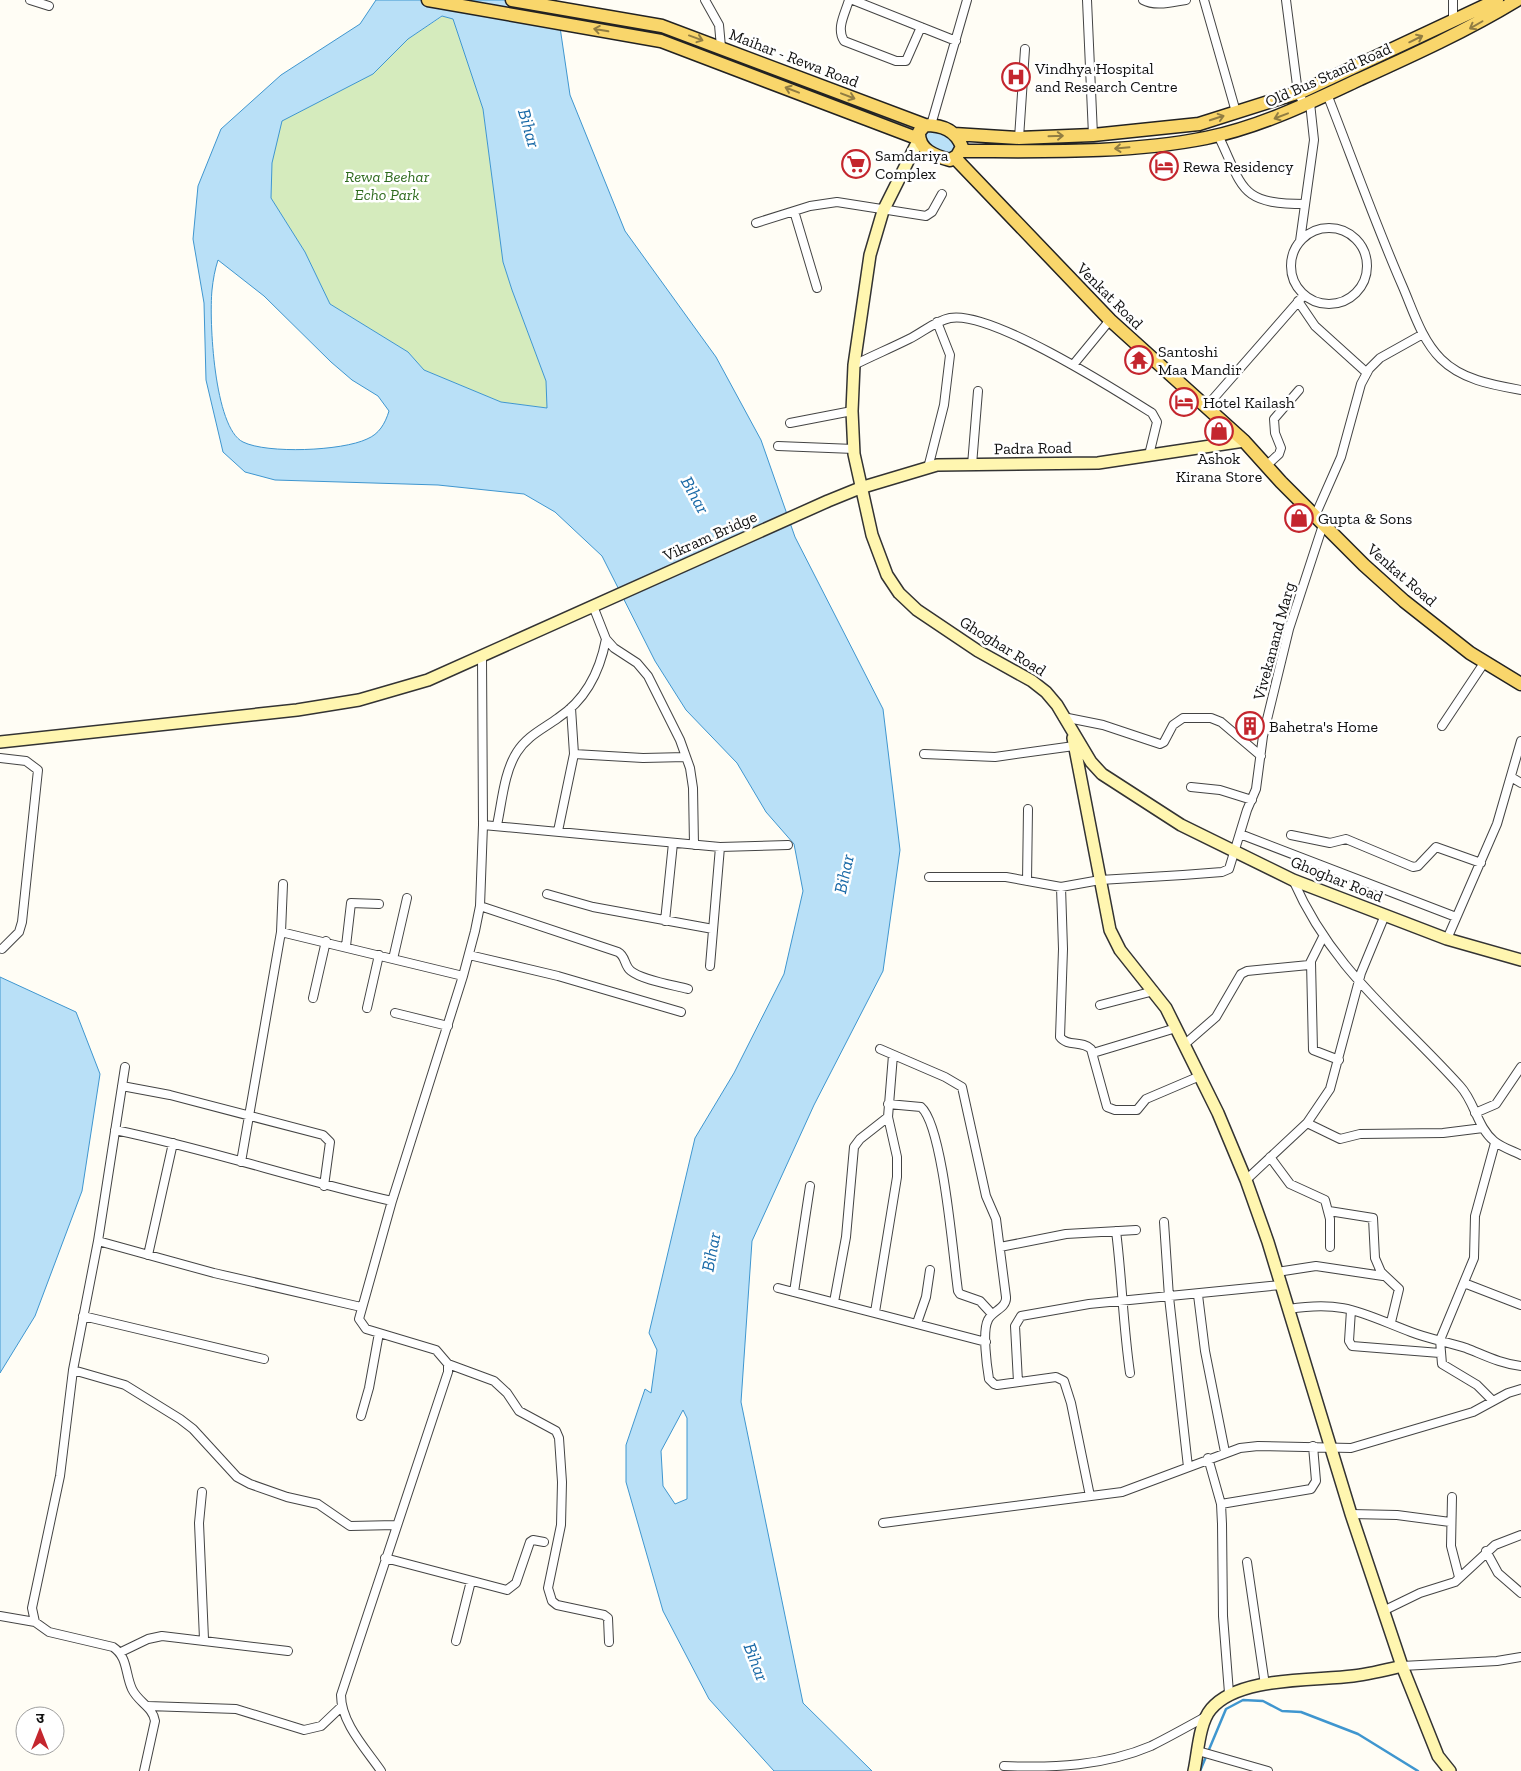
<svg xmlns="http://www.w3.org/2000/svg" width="1521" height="1771" viewBox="0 0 1521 1771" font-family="'Zilla Slab','Noto Sans Devanagari',serif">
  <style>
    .green { fill: #d5ebbd }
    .water { fill: #b9e0f7; stroke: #3f96cf; fill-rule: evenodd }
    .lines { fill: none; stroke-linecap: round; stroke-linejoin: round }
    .stream { stroke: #3f96cf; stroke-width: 2.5 }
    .street-casing { stroke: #444; stroke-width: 10 }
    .secondary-casing { stroke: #333; stroke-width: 14 }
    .primary-casing { stroke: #222; stroke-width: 15 }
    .street { stroke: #fff; stroke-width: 8 }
    .secondary { stroke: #fff6b0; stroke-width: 11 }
    .primary { stroke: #f9d66b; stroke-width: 12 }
    .oneway { stroke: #917d42 }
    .labels { text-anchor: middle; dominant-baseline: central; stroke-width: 5; stroke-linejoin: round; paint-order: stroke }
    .street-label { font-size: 16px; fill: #111; stroke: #fff }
    .poi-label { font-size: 16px; fill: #111; stroke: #fff; text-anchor: start }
    .park-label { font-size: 16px; font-style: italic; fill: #2f6b1f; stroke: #fff }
    .water-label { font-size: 18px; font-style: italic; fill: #1768a6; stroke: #fff }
  </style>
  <rect width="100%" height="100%" fill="#fffdf5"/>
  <path class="green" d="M443,16L453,19L483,109L503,262L512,290L546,381L548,408L501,402L424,370L408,352L330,304L305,252L271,198L272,163L281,121L373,74L408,39Z"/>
  <path class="water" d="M376,0H556L570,95L625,231L716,357L761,440L795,537L883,709L900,850L883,971L814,1105L752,1241L741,1402L803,1703L872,1771H774L709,1699L663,1611L626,1482V1445L645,1389L651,1393L657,1350L649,1333L695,1138L734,1073L784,974L803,891L794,844L766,812L737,763L686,710L655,661L602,556L555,512L524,494L438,485L275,480L245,472L223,452L206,380L204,303L193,239L198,186L221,129L281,75L360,24ZM442,16L453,19L483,109L503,262L512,290L546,381L547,408L501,402L424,370L408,352L330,304L305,252L271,198L272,163L282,121L373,74L408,39ZM218,260L264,296L331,362L352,380L378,396L389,411C385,424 379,434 367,439C342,451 267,454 243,442C214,428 209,320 212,290C213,280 215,269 218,260ZM683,1410L687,1418V1499L675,1504L663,1486L661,1451Z
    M925,125L959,138L957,156H935L919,132Z
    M0,977L76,1012L100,1074L82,1191L35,1316L0,1373Z"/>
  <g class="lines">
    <path class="stream" d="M1200,1771L1226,1709L1243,1700L1263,1701L1282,1711L1301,1712L1358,1734L1418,1771"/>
    <defs>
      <path id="street" d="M30,0L49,6
        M705,0L719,25L721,47
        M849,0C845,14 836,28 844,41L896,61H906L921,27
        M853,0L956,41
        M1087,0L1093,135
        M1143,0C1156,7 1172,2 1186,0
        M1204,0L1236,112
        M1286,0L1298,93L1305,105
        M1453,0V21
        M1327,94C1352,158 1375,223 1402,285C1413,310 1421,339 1441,359C1462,380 1493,385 1521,390
        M931,125L967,0
        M1218,135C1244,189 1239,204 1305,204
        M1019,138L1025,49
        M794,211L817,288
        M756,223L810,206L837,202L926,216L932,212L942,194
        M1291 266a38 38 0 1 1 76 0a38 38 0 1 1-76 0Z
        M1300,241L1314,140L1310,103
        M1298,301L1315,326L1367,373
        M854,365C872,356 891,348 909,339C923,332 935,321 950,318C990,310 1114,389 1152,413L1157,422L1149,455
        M1073,365L1110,320
        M1206,407L1304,295
        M790,423L852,411
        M778,446L854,449
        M972,465L978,391
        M1266,466L1279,454L1281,448L1275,433L1274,419L1299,390
        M928,468L944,405L950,355L937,322
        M1315,516L1341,457L1361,384L1369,369L1380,358L1423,334
        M593,606L606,639L614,648L637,663L648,676L680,740L690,768L693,788L694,845
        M1063,717L1103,725L1160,744L1164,742L1173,725L1183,718H1211L1221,722L1261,756
        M1442,726L1484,663
        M574,754L643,758L686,757
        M924,754L995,757L1074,746
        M0,758L26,761L38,770L22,922L19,932L2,949
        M1511,777L1521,783
        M1191,787L1220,790L1252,800
        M483,825L720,847L788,845
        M497,825C502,802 504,772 517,752C527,736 543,729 558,718C587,699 600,671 606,639
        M558,831L574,754L571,708
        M1240,834L1456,917
        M1291,835L1330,843L1346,839L1413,867L1418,866L1436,847L1481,863
        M929,877H1006L1061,887L1100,880L1183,875L1222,872L1229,869L1247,810L1256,789L1263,736L1289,629L1323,525
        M1293,880C1333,971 1396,1015 1460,1086C1475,1102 1477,1127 1494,1141C1501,1147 1513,1151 1521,1155
        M1027,881L1028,809
        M1061,887L1063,949L1060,1037C1067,1047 1082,1040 1091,1049L1107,1107L1115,1110H1137L1146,1099L1200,1076
        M547,894L593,907L713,929
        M480,906L618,952C626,956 624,966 631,971C642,980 673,985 688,989
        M665,921L673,843
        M281,932L463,976
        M1447,939L1497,824L1521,741
        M346,946L351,903L379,904
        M469,955L558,976L681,1012
        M393,959L407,898
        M1311,962L1313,1050L1339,1060
        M710,966L720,847
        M313,998L326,941
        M1100,1005L1154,991
        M367,1008L379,955
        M395,1013L448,1026
        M1185,1044L1216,1017L1241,974L1247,971L1309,965L1323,937
        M880,1049L945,1077L962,1087L986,1196L996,1219L1006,1297C1007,1308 992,1311 988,1320C982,1331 987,1367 989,1379L994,1384L997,1385L1056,1377L1064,1381L1071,1403L1090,1496
        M1093,1053L1176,1028
        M125,1067L98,1241L73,1370L60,1476L32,1608L35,1622L49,1632L113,1647C128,1657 125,1674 132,1689C138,1702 153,1707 155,1721L144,1771
        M122,1086L170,1095L323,1135L330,1142L324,1186
        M888,1104L921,1107C943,1126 953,1256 958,1291L960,1294L980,1301L992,1314
        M1475,1113L1496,1104L1521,1067
        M1307,1123L1340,1139L1360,1134L1443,1133L1483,1128
        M115,1130C208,1149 299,1180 392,1201
        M1270,1157L1290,1184L1325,1200L1330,1219V1247
        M241,1162L281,932L283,884
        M1246,1180L1307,1123L1330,1089L1361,973L1385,915
        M1329,1211L1373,1218L1375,1258L1381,1272L1399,1289L1391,1322
        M1164,1222L1169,1297L1188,1467
        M1116,1231C1122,1278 1123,1325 1130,1373
        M98,1241L214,1273L361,1307
        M1000,1247L1066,1234L1136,1230
        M148,1255L173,1143
        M1277,1272L1316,1266L1383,1276
        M1464,1283L1521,1305
        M778,1288L986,1342
        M794,1292L810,1186
        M1198,1295L1205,1351L1225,1452
        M834,1302L846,1237L854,1147L860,1139L888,1117
        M1289,1309C1344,1300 1361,1313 1411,1332C1429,1339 1448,1342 1466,1348C1484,1355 1501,1364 1521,1366
        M1351,1310L1349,1341L1352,1346L1440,1353
        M875,1312L897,1177V1157L888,1117L893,1055
        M83,1316L264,1359
        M917,1323L926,1297L930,1270
        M448,1364L494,1381L507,1393L519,1411L556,1431L559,1438L562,1482L561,1525L548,1588L552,1601L557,1605L604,1615L608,1618L609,1642
        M73,1370L125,1385L180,1419L193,1429L237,1477L250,1484L287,1497L318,1504L350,1526L396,1525
        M1018,1382L1015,1326L1021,1316L1089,1304L1281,1285
        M1493,1401L1477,1385L1442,1364L1440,1340L1474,1258L1475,1216L1495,1143
        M361,1416L369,1388L379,1333
        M1208,1458L1221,1504L1222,1524L1223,1616L1229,1693
        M202,1492L199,1523L204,1639
        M1452,1497L1451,1546L1459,1577
        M1221,1504L1311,1489L1316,1481L1313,1446
        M1351,1514L1397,1515L1450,1522
        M883,1523L1122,1492L1240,1448L1258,1446L1351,1448L1473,1412L1508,1393L1521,1389
        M1486,1551L1498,1573L1521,1593
        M385,1558L507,1590L516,1583L530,1542L533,1540L544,1542
        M1247,1562L1265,1685
        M1383,1611L1420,1593L1455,1582L1495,1545L1521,1535
        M0,1616L35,1622
        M456,1641L471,1581
        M121,1652L148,1639L162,1636L288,1651
        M1402,1666L1497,1661L1521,1657
        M148,1706L236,1709L304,1730L321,1726L341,1707
        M1198,1751L1268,1771
        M1004,1766C1054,1768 1104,1766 1151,1746C1169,1737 1187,1727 1205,1717
        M381,1771C366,1749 341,1723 341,1695L448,1372V1364L436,1350L366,1329L359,1319L392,1201L463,976L475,931L480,906L483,825L482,657"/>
      <path id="secondary" d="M919,139L883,211L870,255L854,365L852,411L854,454L872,535L887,575L899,593L917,610L978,651L1032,681L1046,692L1057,705L1091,762L1102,774L1181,825L1293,880L1447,939L1521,960
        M1073,738L1110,930L1120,950L1166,1008L1218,1113L1246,1180L1268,1242L1351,1514L1402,1666L1438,1756L1450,1771
        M0,742L297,710L359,700L428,680L828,501L860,488L937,465L1098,463L1244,441
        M1194,1771C1198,1753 1199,1723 1211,1709C1238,1676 1314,1681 1353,1676C1370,1674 1386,1670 1402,1666"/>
      <path id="primary" d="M428,0L661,41L919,139
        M512,0L662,26L925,125
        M925,125C942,125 956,130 962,147L957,156L950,160C935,156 918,150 919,132Z
        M954,134L1019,138L1093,135L1199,124L1303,91L1497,0
        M960,151C1042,151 1125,154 1206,138C1260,127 1309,103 1358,80C1413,55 1466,31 1517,0
        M955,158L1110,320L1244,441L1281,482L1364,565L1404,601L1470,653L1521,684"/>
    </defs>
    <use href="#street" class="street-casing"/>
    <use href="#secondary" class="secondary-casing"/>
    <use href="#primary" class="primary-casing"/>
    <use href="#street" class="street"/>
    <use href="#secondary" class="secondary"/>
    <use href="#primary" class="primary"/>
  </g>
  <defs><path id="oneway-shaft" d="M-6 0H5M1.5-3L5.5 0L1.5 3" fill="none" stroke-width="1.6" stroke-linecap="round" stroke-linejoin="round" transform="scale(1.25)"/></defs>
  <g class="oneway">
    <use href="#oneway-shaft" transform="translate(1476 25) rotate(150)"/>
    <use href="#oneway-shaft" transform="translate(601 30) rotate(-170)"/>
    <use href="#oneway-shaft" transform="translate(696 38) rotate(20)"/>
    <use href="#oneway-shaft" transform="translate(1416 39) rotate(-26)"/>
    <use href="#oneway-shaft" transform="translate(792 90) rotate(-159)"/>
    <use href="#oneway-shaft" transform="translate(848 96) rotate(21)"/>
    <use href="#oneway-shaft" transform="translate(1281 116) rotate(159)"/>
    <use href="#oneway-shaft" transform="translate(1217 118) rotate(-18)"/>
    <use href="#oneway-shaft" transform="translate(1056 136) rotate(-2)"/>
    <use href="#oneway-shaft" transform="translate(1122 148) rotate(175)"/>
  </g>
  <defs>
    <symbol id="hospital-ring" viewBox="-11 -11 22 22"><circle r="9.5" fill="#fff" stroke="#c4262e" stroke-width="1.5"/><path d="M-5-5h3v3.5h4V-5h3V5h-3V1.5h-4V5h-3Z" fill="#c4262e"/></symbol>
    <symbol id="supermarket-ring" viewBox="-11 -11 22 22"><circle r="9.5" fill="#fff" stroke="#c4262e" stroke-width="1.5"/><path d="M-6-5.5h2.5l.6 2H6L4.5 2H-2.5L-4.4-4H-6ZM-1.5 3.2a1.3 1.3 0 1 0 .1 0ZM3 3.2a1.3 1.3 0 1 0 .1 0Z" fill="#c4262e"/></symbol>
    <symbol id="hotel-ring" viewBox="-11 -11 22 22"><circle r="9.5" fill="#fff" stroke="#c4262e" stroke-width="1.5"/><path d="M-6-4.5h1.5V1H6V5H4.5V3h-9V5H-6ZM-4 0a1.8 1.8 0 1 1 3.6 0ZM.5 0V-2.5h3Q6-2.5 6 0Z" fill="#c4262e"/></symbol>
    <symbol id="temple-ring" viewBox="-11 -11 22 22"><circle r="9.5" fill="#fff" stroke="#c4262e" stroke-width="1.5"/><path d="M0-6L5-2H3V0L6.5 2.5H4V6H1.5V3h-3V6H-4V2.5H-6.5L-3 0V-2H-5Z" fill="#c4262e"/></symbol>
    <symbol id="shop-ring" viewBox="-11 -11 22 22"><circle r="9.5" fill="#fff" stroke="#c4262e" stroke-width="1.5"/><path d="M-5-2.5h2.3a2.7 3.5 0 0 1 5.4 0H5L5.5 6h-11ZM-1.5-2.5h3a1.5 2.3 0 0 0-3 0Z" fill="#c4262e"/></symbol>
    <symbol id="building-ring" viewBox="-11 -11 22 22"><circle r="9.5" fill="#fff" stroke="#c4262e" stroke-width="1.5"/><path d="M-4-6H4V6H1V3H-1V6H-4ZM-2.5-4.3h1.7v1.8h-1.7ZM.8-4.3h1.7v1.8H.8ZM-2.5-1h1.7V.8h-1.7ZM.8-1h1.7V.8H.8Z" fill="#c4262e"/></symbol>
  </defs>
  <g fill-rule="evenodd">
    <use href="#hospital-ring" x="1000" y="61" width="32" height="32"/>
    <use href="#supermarket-ring" x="840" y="148" width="32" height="32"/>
    <use href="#hotel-ring" x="1148" y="150" width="32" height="32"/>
    <use href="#temple-ring" x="1123" y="344" width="32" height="32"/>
    <use href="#hotel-ring" x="1168" y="386" width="32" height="32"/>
    <use href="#shop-ring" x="1203" y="415" width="32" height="32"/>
    <use href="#shop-ring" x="1283" y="502" width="32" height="32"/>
    <use href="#building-ring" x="1234" y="710" width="32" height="32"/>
  </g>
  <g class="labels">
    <g class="street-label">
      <text transform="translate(794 58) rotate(21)">Maihar - Rewa Road</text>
      <text transform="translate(1328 75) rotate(-24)">Old Bus Stand Road</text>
      <text transform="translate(1110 296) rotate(45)">Venkat Road</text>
      <text transform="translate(1033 448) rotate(-1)">Padra Road</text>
      <text transform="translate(710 536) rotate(-24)">Vikram Bridge</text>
      <text transform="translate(1402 575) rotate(41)">Venkat Road</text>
      <text transform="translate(1274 641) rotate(-75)">Vivekanand Marg</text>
      <text transform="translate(1003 646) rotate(32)">Ghoghar Road</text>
      <text transform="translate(1337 879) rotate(22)">Ghoghar Road</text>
    </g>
    <g class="poi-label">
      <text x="1035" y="68">Vindhya Hospital<tspan x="1035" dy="18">and Research Centre</tspan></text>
      <text x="875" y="155">Samdariya<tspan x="875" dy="18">Complex</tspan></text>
      <text x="1183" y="166">Rewa Residency</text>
      <text x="1158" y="351">Santoshi<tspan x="1158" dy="18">Maa Mandir</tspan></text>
      <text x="1203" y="402">Hotel Kailash</text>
      <text x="1219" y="458" text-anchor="middle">Ashok<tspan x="1219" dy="18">Kirana Store</tspan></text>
      <text x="1318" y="518">Gupta &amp; Sons</text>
      <text x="1269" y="726">Bahetra's Home</text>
    </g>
    <g class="park-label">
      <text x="387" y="176">Rewa Beehar<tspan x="387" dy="18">Echo Park</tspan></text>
    </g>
    <g class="water-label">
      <text transform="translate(529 128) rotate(74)">Bihar</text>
      <text transform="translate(695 495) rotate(61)">Bihar</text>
      <text transform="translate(844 874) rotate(-78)">Bihar</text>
      <text transform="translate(711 1252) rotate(-79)">Bihar</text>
      <text transform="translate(756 1662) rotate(69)">Bihar</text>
    </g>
  </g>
  <g transform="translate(40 1731)"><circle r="24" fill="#ffffff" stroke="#a0a0a0"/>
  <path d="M0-4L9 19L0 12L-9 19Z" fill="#c4262e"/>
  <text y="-8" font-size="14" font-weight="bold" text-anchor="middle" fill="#111111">उ</text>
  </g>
</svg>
